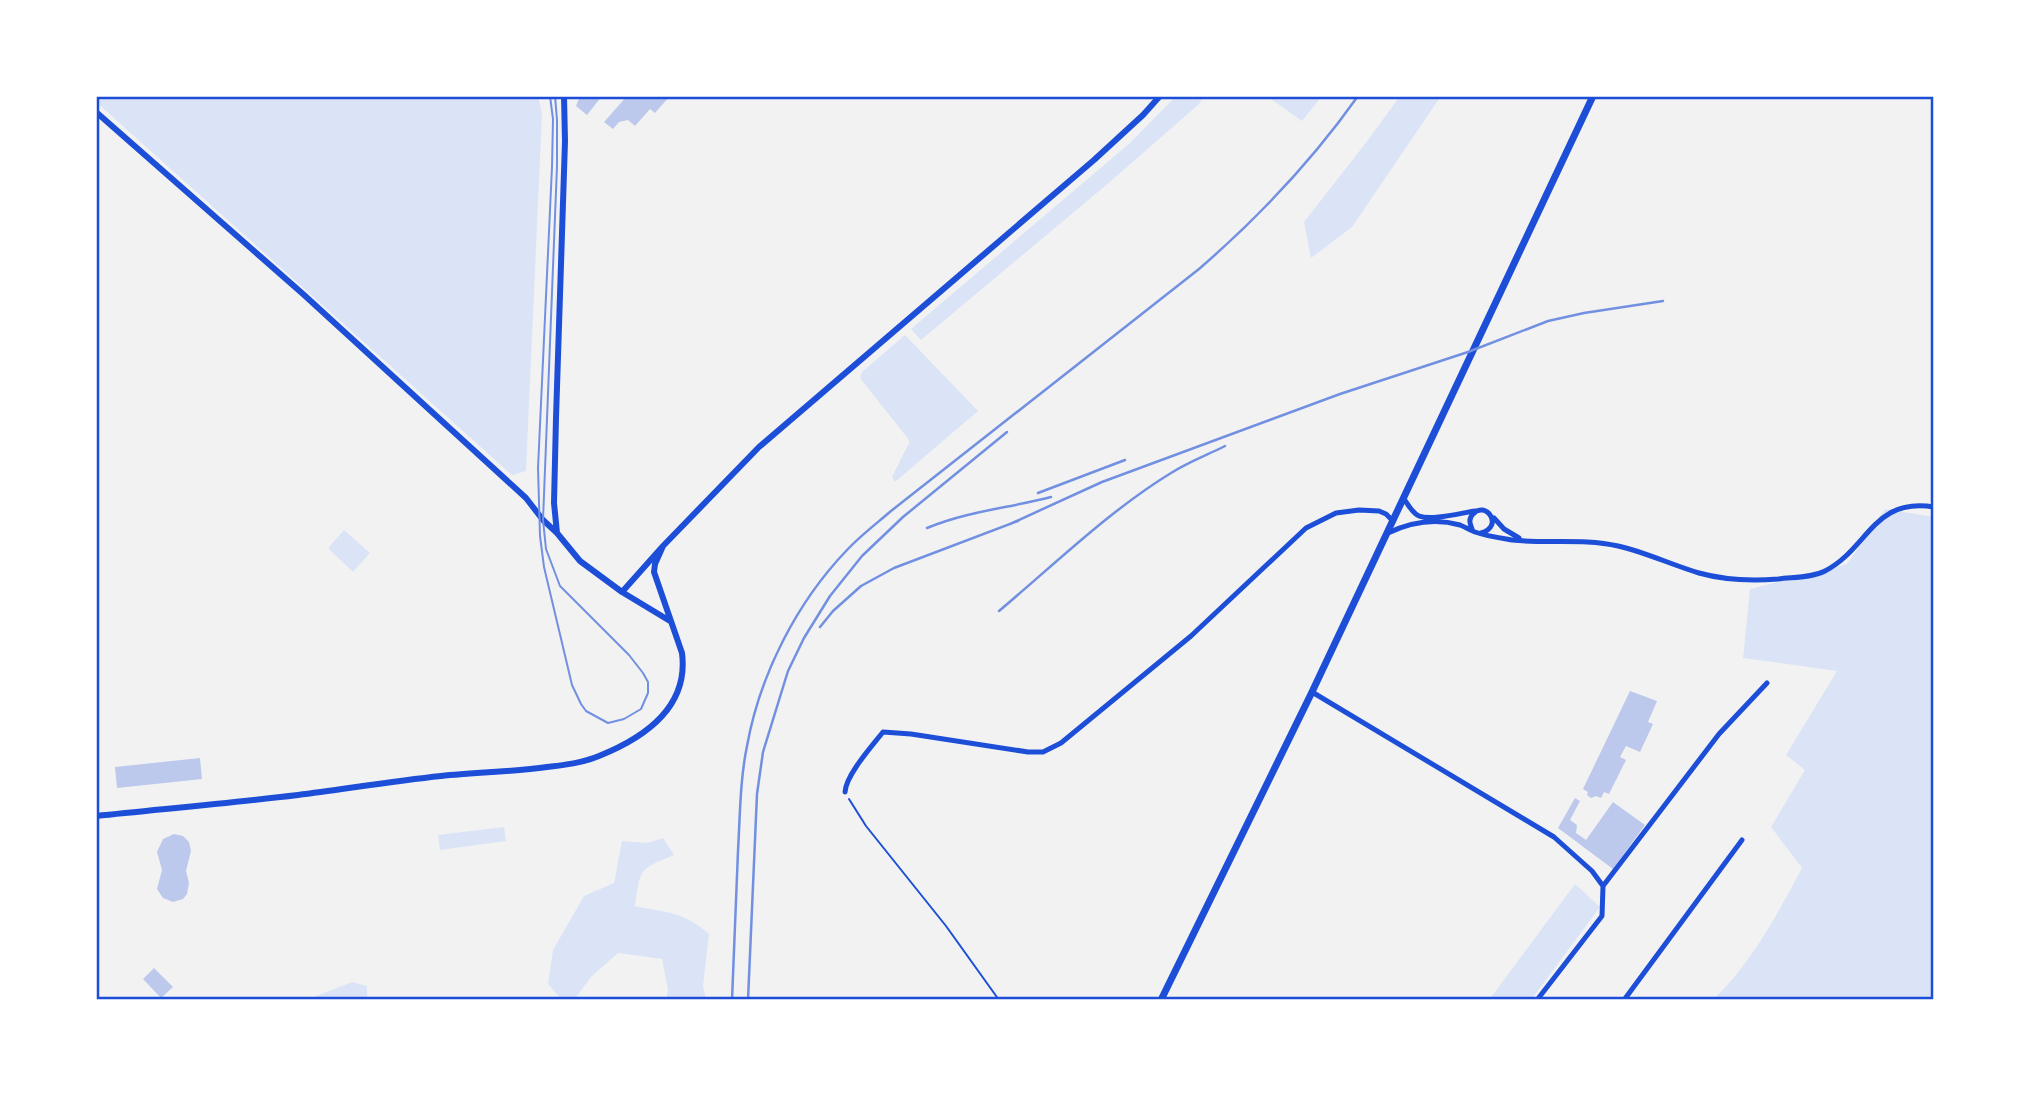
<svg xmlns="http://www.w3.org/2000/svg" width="2030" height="1096" viewBox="0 0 2030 1096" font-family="Mulish,sans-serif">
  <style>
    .green { fill: #dbe4f7 }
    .building { fill: #bdc9ec }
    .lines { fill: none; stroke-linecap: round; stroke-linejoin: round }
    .path { stroke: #1d4ed8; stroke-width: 2 }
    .minor { stroke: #1d4ed8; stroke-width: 5 }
    .tertiary { stroke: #1d4ed8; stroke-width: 6 }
    .secondary { stroke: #1d4ed8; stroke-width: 7 }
    .tram { stroke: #7290e2; stroke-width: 2 }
    .rail { stroke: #7290e2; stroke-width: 2.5 }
    .neatline { fill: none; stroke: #1d4ed8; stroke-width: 2.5 }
  </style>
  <rect width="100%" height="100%" fill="#f2f2f2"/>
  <path class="green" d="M96,96H538L542,114L526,471L512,475L96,102Z
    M1176,96H1205L1198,105L1111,181L921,340L911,329L1130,143Z
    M1267,96H1322L1302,121Z
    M1400,96H1441L1352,227L1311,258L1304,222L1368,140Z
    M905,335L978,411L895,482L892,477L909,443V440L860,378L862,372Z
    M1885,509L1934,517V1000H1713C1752,962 1777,915 1802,868L1771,827L1805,770L1786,755L1837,671L1743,658L1750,589L1847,564Z
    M344,530L370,553L353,572L328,548Z
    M504,827L506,841L440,850L438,835Z
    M663,838L674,855C638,870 641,868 635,906C667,913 683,911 709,934L703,986L706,1000H666L668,990L662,959L618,953L591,977L574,1000H562L548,984L553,950L584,896L614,883L622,841L647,843Z
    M1575,884L1600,907L1531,1000H1489Z
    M352,982L367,986V1000H306Z"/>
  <path class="building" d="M580,96H602L587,115L576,106Z
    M627,96H670L655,113L650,109L635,126L628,120L619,122L613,129L604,122Z
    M1630,691L1657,701L1648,722L1653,724L1640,752L1626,746L1620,757L1626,760L1609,794L1604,792L1601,798L1596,796L1591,798L1587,795L1588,792L1583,789Z
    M200,758L202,779L117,788L115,767Z
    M1575,798L1580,801L1570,820L1577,825L1576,833L1586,840L1613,802L1645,825L1613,869L1558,828Z
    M174,834L183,836L189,842L191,851L186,871L189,883L187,894L183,899L173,902L163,898L157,889L162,870L157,852L163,839Z
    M154,968L173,987L161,998L143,979Z"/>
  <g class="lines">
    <path class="path" d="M849,799L866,826L946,926L999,1000"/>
    <path class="minor" d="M1404,499C1408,504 1412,513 1419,516C1431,521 1461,513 1475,511
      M1494,518L1504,529L1519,538
      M1472,529C1470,524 1468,519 1473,514C1485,500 1505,526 1481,533
      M1388,533C1411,522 1435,518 1460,525C1465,527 1470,530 1475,532C1486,536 1500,538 1512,540C1547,544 1583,538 1618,546C1645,552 1672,565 1699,573C1724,580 1752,581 1778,579C1793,577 1811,578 1825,571C1869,548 1873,497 1934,507
      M1312,692L1554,837L1592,871L1603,886L1602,916L1537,1000
      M845,792C846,775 872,746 883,732L911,734L1028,752H1043L1061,743L1191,636L1306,528L1336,513L1359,510L1379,511L1386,514L1393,521
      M1603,886L1719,734L1767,683
      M1624,1000L1742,840"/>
    <path class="tertiary" d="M564,96L565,141L556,418L554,503L557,533L580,561L622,592L670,621
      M96,112L303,294L526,498L543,520L557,533
      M622,592L663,546L759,447L1094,160L1143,115L1160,96
      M96,816C163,809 231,803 298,795C345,789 393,781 441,776C476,772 512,772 547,767C565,765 582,763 599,756C644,738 689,707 682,653L654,572L655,564L663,546"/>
    <path class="secondary" d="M1161,1000L1312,692L1593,96"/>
    <path class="tram" d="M550,96L553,119L552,167L538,468L540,536L544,567L572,685L581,704L586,711L608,723L624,719L641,709L648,693V682L643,673L629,655L560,586L546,549L543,520L557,166V120L555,96"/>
    <path class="rail" d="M1038,493L1125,460
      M1010,524L1102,482L1340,394L1468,352L1548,321L1584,313L1663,301
      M927,528C968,511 1009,508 1051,497
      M999,611C1055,564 1109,511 1171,473C1188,462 1207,455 1225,446
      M820,627L833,611L861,586L894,568L1018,521
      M732,1000C734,950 736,901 738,851C740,816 740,780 747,746C760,674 797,602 847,550C860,536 876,524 891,511L1199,269C1259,217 1312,161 1358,96
      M748,1000L757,794L763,752L788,671L804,638L830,596L862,556L903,517L1007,432"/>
  </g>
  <rect width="2030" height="1096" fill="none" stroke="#ffffff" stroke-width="196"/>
  <rect x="98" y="98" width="1834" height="900" class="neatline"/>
</svg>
